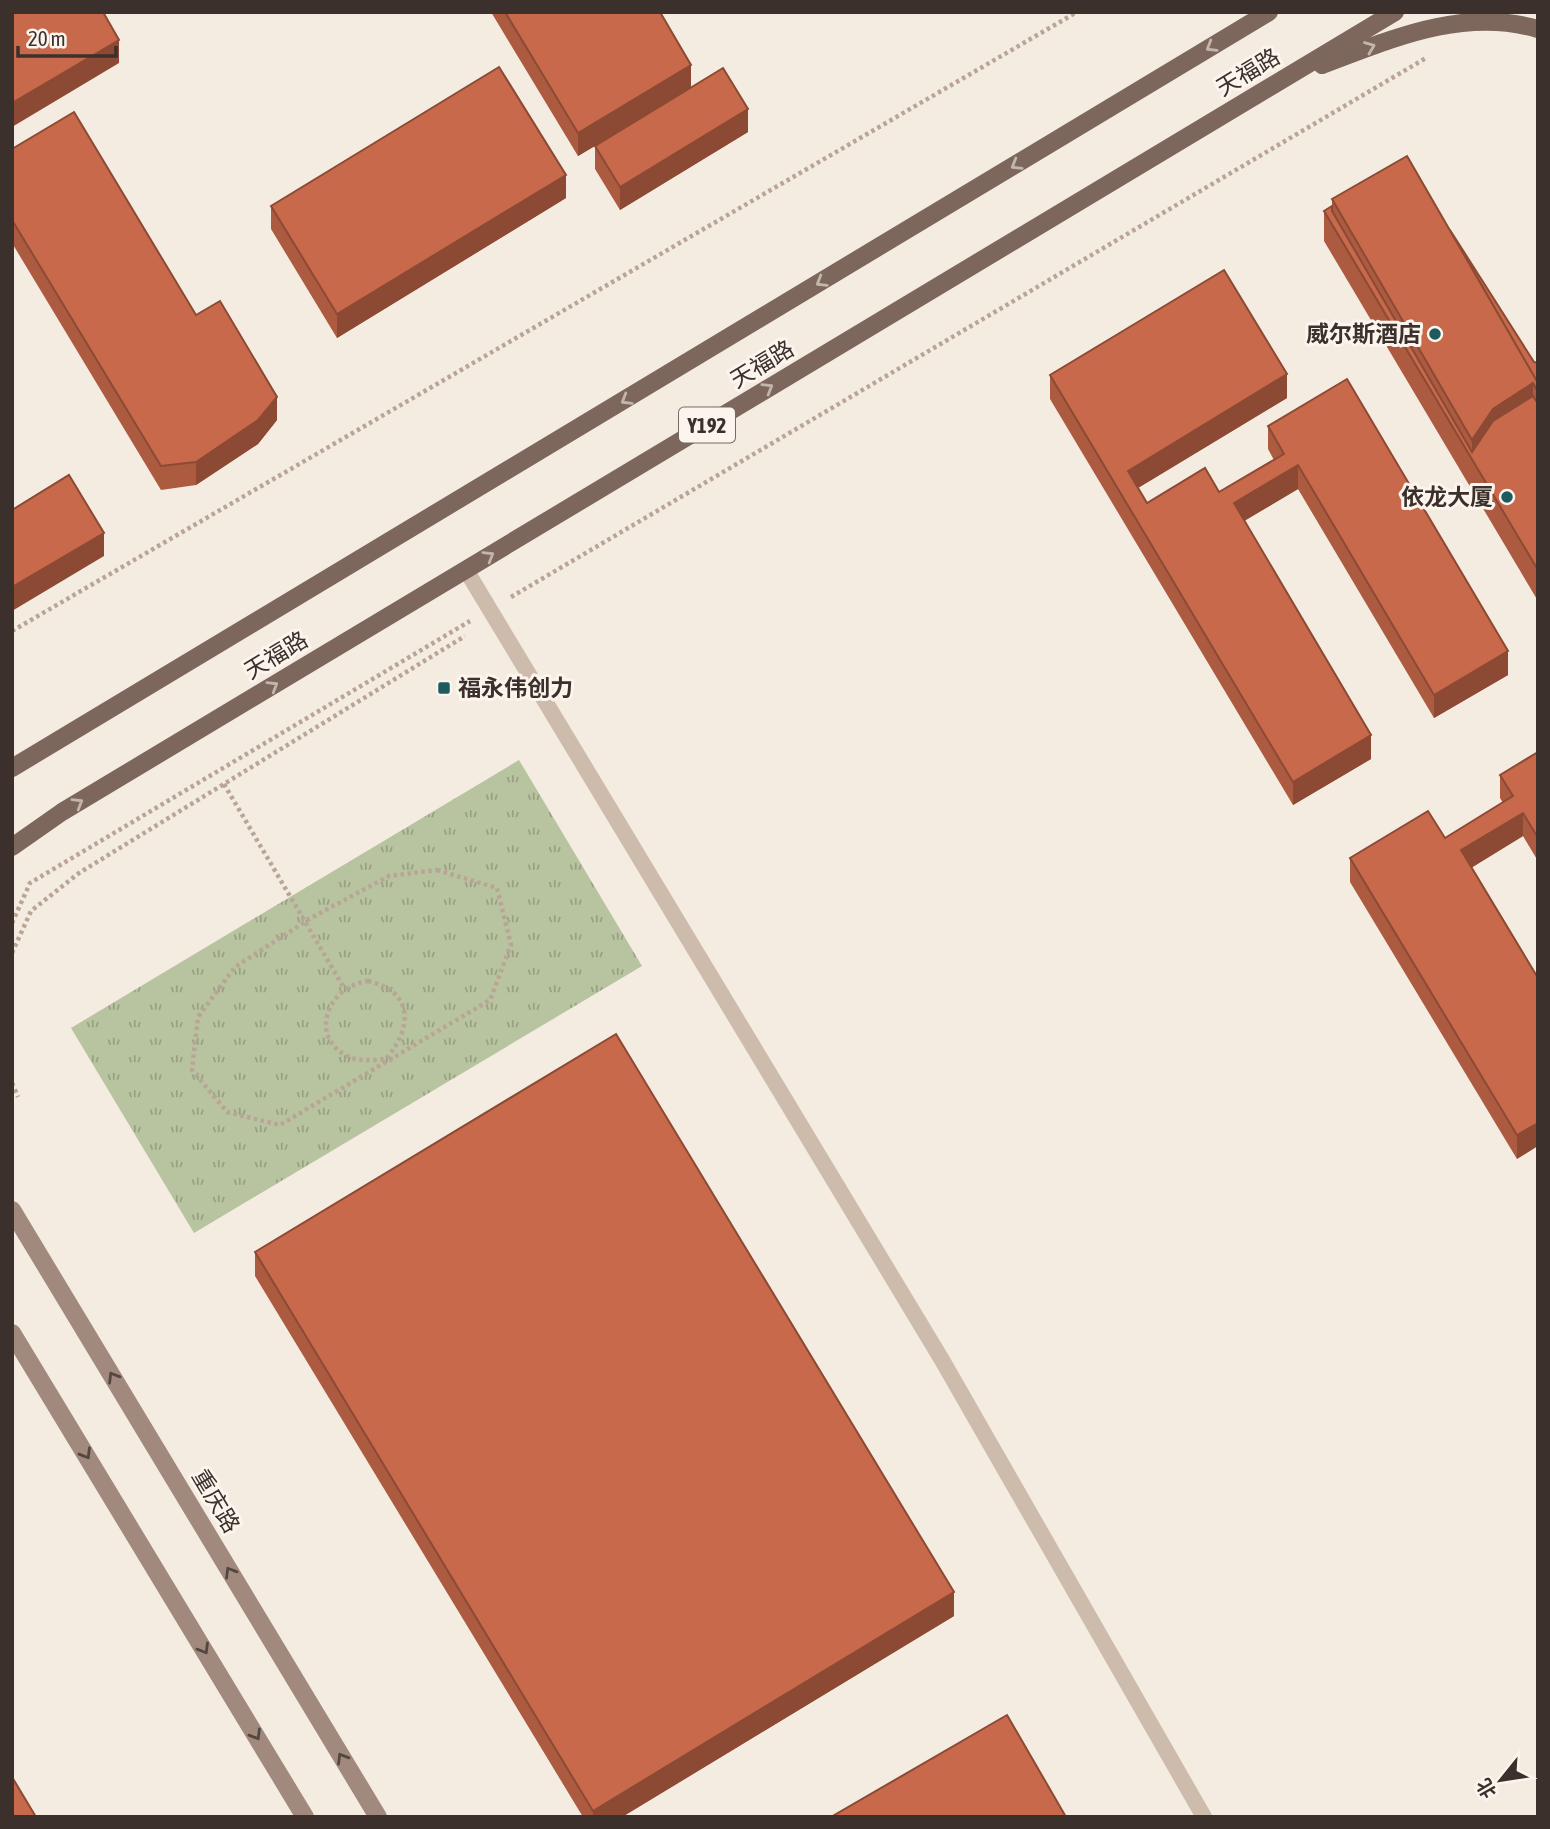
<svg xmlns="http://www.w3.org/2000/svg" width="1550" height="1829" viewBox="0 0 1550 1829" font-family="'Asap Condensed','Noto Sans SC',sans-serif">
  <style>
    .park { fill: url(#park-tufts) }
    .lines { fill: none; stroke-linecap: round; stroke-linejoin: round }
    .path { stroke: #b9a596; stroke-width: 4.5; stroke-dasharray: 3.5 3.5; stroke-linecap: butt }
    .service { stroke: #cdbbac; stroke-width: 16 }
    .secondary { stroke: #a18a7d; stroke-width: 18 }
    .primary { stroke: #7d675c; stroke-width: 18 }
    .wall { fill: #ac5a40 }
    .shaded-wall { fill: #8c4a34 }
    .building { fill: #c8694b; stroke: #8c4a34; stroke-width: 2 }
    .oneway { stroke: #c2b5ac }
    .oneway2 { stroke: #544640 }
    .poi-dot { fill: #1f5a5e; stroke: #fbf5ee; stroke-width: 2.5 }
    .labels { text-anchor: middle; dominant-baseline: central; stroke-width: 6; stroke-linejoin: round; paint-order: stroke }
    .shield { fill: #fbf5ee; stroke: #756b66; stroke-width: 2 }
    .shield-label { font-size: 21px; font-weight: bold; fill: #3b302b }
    .street-label { font-size: 23px; fill: #3b302b; stroke: #fbf5ee }
    .poi-label { font-size: 23px; font-weight: bold; fill: #3b302b; stroke: #fbf5ee; text-anchor: end }
  </style>
  <defs>
    <pattern id="park-tufts" width="24" height="20" patternUnits="userSpaceOnUse" patternTransform="scale(1.75)"><rect width="24" height="20" fill="#b8c4a0"/><path d="M3 7l-1-3M5 7V3M7 7l1-3M15 17l-1-3M17 17v-4M19 17l1-3" fill="none" stroke="#97a083"/></pattern>
  </defs>
  <rect width="100%" height="100%" fill="#f4ebe1"/>
  <path class="park" d="M519,760L642,966L194,1233L71,1028Z"/>
  <g class="lines">
    <path class="path" d="M511,597L1426,58
      M12,631L1077,12
      M224,784L344,988
      M437,870L497,888L511,945L490,1000L280,1125L227,1112L192,1070L198,1017L235,967L311,918L389,876Z
      M12,923L30,883L470,621
      M12,953L31,911L79,873L465,636
      M368,981C415,992 412,1028 386,1059C373,1060 359,1062 347,1056C308,1036 328,986 368,981Z
      M12,1083L18,1097"/>
    <path class="service" d="M466,570L942,1360L1204,1817"/>
    <path class="secondary" d="M12,1210L378,1817
      M12,1333L305,1817"/>
    <path class="primary" d="M1322,65C1392,39 1462,7 1538,29
      M12,768L1269,12
      M12,847L62,812L1395,12"/>
  </g>
  <path class="wall" d="M491,12H660L691,87L748,132L620,210L595,169V146L607,139L578,156Z
    M12,149L196,315L277,420L258,444L196,485L161,490L12,243Z
    M566,198L337,338L271,229V206Z
    M1332,199L1450,230L1534,362L1538,363V601L1324,241V211L1332,206Z
    M1050,375L1287,398L1138,488L1147,503L1219,492L1274,460L1268,449V426L1508,675L1434,718L1298,489L1244,521L1371,759L1293,805L1050,399Z
    M1538,752V861L1523,836L1471,868L1538,978L1517,1159L1350,882V858L1445,838L1503,803L1500,798V775Z
    M255,1252L954,1616L622,1817H583L255,1276Z"/>
  <path class="shaded-wall" d="M119,40V63L12,127V103Z
    M691,65V88L578,156V133Z
    M748,109V132L620,210V187Z
    M566,175V198L337,338V314Z
    M1287,374V398L1128,494V471Z
    M1533,383V427L1472,459V440L1493,409Z
    M277,397V420L258,444L196,485V462Z
    M1298,465V489L1234,527V503Z
    M104,533V556L12,611V587Z
    M1508,651V675L1434,718V695Z
    M1371,735V759L1293,805V782Z
    M1523,813V836L1461,874V850Z
    M1538,1123V1146L1517,1159V1135Z
    M954,1592V1616L622,1817H593V1811Z"/>
  <path class="building" d="M12,12H103L119,40L12,103Z
    M505,12H660L691,65L578,133Z
    M499,67L566,175L337,314L271,206Z
    M723,68L748,109L620,187L595,146Z
    M74,112L196,315L220,301L277,397L258,420L196,462L161,466L12,220V149Z
    M1407,156L1538,383V392L1533,383L1493,409L1472,440L1332,199Z
    M1332,206V211L1472,452L1493,421L1533,396L1538,404V570L1324,211Z
    M1450,230L1534,362L1538,363V383Z
    M1224,270L1287,374L1128,471L1147,503L1205,468L1219,492L1284,454L1268,426L1347,379L1508,651L1434,695L1298,465L1234,503L1371,735L1293,782L1050,375Z
    M69,475L104,533L12,587V510Z
    M1538,752V838L1523,813L1461,850L1538,978V1123L1517,1135L1350,858L1428,811L1445,838L1513,796L1500,775Z
    M616,1034L954,1592L593,1811L255,1252Z
    M1007,1715L1066,1817H831Z
    M12,1777L36,1817H12Z"/>
  <defs><path id="oneway-chevron" d="M-2-3.5L2.5 0L-2 3.5" fill="none" stroke-width="1.6" stroke-linecap="round" stroke-linejoin="round" transform="scale(1.75)"/></defs>
  <g class="oneway">
    <use href="#oneway-chevron" transform="translate(1211 47) rotate(149)"/>
    <use href="#oneway-chevron" transform="translate(1370 47) rotate(-21)"/>
    <use href="#oneway-chevron" transform="translate(1016 165) rotate(149)"/>
    <use href="#oneway-chevron" transform="translate(821 282) rotate(149)"/>
    <use href="#oneway-chevron" transform="translate(768 388) rotate(-31)"/>
    <use href="#oneway-chevron" transform="translate(626 400) rotate(149)"/>
    <use href="#oneway-chevron" transform="translate(489 556) rotate(-31)"/>
    <use href="#oneway-chevron" transform="translate(273 686) rotate(-31)"/>
    <use href="#oneway-chevron" transform="translate(78 803) rotate(-31)"/>
  </g>
  <g class="oneway2">
    <use href="#oneway-chevron" transform="translate(113 1377) rotate(-121)"/>
    <use href="#oneway-chevron" transform="translate(86 1454) rotate(59)"/>
    <use href="#oneway-chevron" transform="translate(230 1572) rotate(-121)"/>
    <use href="#oneway-chevron" transform="translate(204 1649) rotate(59)"/>
    <use href="#oneway-chevron" transform="translate(256 1735) rotate(59)"/>
    <use href="#oneway-chevron" transform="translate(342 1758) rotate(-121)"/>
  </g>
  <g class="poi-dot">
    <circle cx="1435" cy="334" r="7"/>
    <circle cx="1507" cy="497" r="7"/>
    <rect x="437" y="681" width="14" height="14" rx="3.5"/>
  </g>
  <g class="labels">
    <rect class="shield" x="679" y="407.5" width="56" height="35" rx="5"/>
    <g class="shield-label">
      <text x="707" y="425">Y192</text>
    </g>
    <g class="street-label">
      <text transform="translate(1248 72) rotate(-31)">天福路</text>
      <text transform="translate(762 364) rotate(-31)">天福路</text>
      <text transform="translate(276 655) rotate(-31)">天福路</text>
      <text transform="translate(216 1501) rotate(59)">重庆路</text>
    </g>
    <g class="poi-label">
      <text x="1421" y="334">威尔斯酒店</text>
      <text x="1493" y="497">依龙大厦</text>
      <text x="458" y="688" text-anchor="start">福永伟创力</text>
    </g>
  </g>
  <rect width="1550" height="1829" fill="none" stroke="#3b302b" stroke-width="28"/>
  <g transform="translate(1501 1780) rotate(240)" stroke="#fbf5ee" stroke-width="5" paint-order="stroke">
  <path d="M0-5L12 26L0 18L-12 26Z" fill="#3b302b"/>
  <text y="-10" font-size="19" font-weight="bold" text-anchor="middle" fill="#3b302b">北</text>
  </g>
  <path d="M18 46v10h98v-10" fill="none" stroke="#3b302b" stroke-width="3.5"/>
  <text x="28" y="46" font-size="21" fill="#3b302b" stroke="#fbf5ee" stroke-width="5" paint-order="stroke">20 m</text>
</svg>
